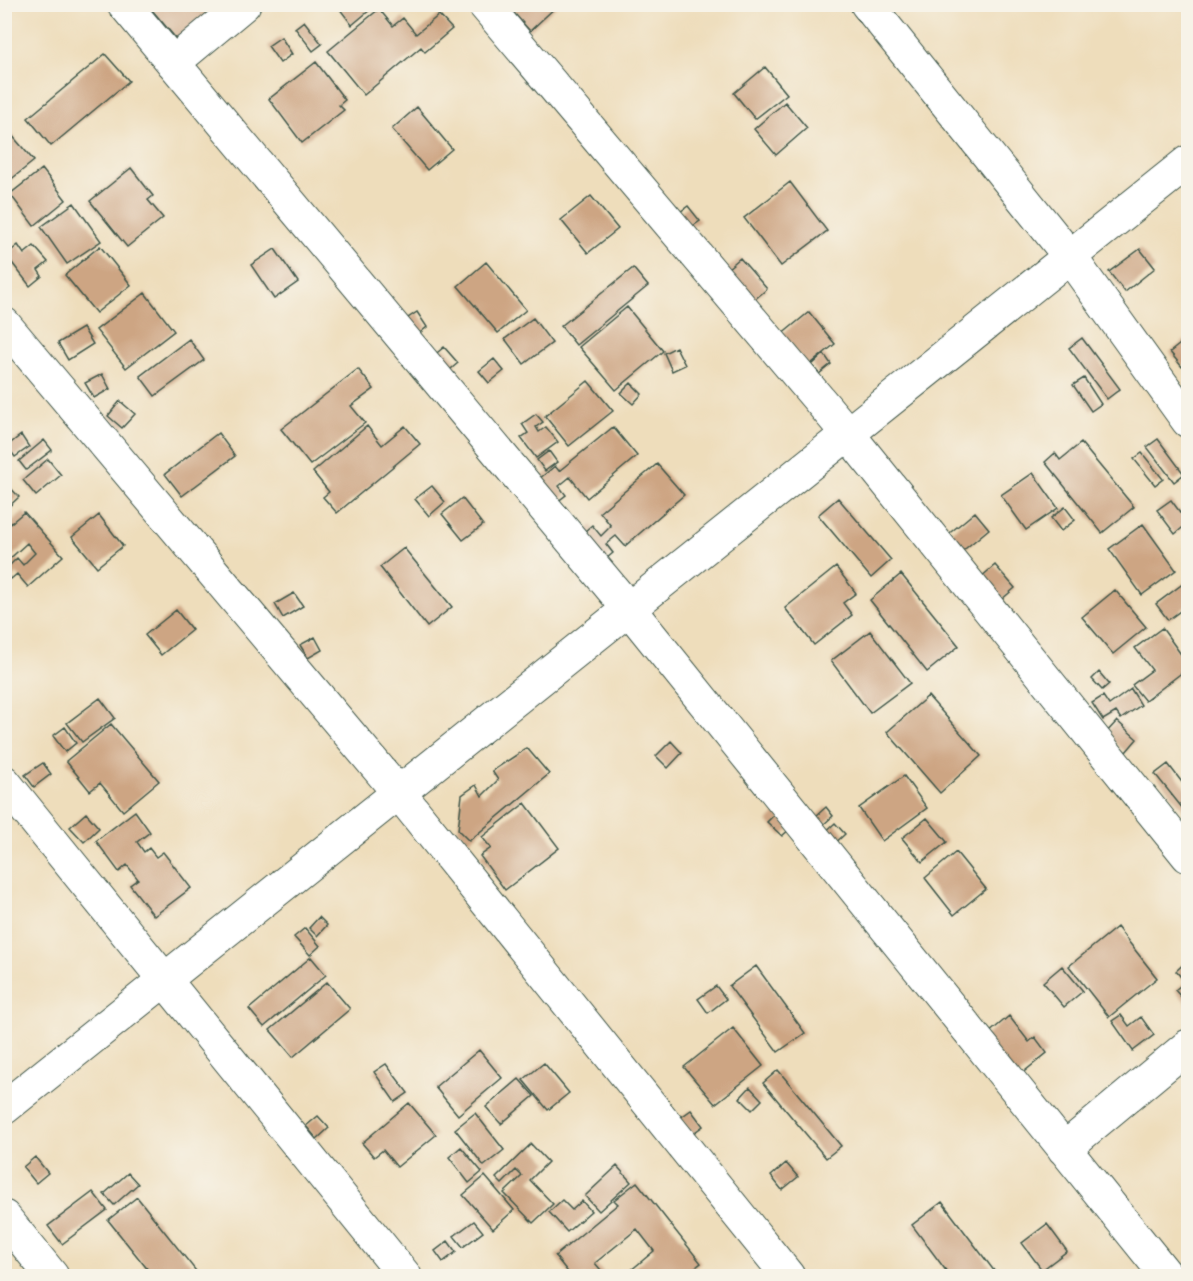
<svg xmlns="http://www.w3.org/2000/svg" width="1193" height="1281" viewBox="0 0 1193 1281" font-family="Sriracha,sans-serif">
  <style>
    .building { fill: #cda583 }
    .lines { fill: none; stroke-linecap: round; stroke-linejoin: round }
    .minor-casing { stroke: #3e5548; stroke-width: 35 }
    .minor { stroke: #fff; stroke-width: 33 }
  </style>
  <rect width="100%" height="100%" fill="#f7f3e8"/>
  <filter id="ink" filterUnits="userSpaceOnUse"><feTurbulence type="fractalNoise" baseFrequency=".0167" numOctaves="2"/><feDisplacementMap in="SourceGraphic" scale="12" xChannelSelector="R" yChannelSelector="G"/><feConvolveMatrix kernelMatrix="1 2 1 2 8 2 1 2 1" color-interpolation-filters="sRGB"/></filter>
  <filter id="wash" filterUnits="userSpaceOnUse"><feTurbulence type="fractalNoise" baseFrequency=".008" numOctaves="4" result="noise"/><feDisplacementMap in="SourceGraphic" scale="24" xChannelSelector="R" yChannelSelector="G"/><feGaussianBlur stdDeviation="1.35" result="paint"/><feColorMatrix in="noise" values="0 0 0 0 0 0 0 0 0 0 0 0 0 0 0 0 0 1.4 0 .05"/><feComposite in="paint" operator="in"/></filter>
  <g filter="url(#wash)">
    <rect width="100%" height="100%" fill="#edb"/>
    <g id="blocks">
      <path class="building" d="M147,4H222L178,41Z
        M336,4H377L352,25Z
        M506,4H559L530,31Z
        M379,9L393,26L403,18L416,34L439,15L452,29L425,52L421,47L364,95L328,51Z
        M304,21L322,44L313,51L295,28Z
        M281,37L292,54L280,63L268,46Z
        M105,54L129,81L51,146L28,118Z
        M316,62L345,100L339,105L344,110L302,143L269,99Z
        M765,67L787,94L755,119L734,93Z
        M785,102L807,128L776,155L754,129Z
        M417,107L452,149L427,170L392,129Z
        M4,126L34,161L4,185Z
        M131,168L153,196L148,200L163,218L127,247L90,201Z
        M42,169L66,200L34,226L10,194Z
        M790,182L827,231L781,266L744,218Z
        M591,196L618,229L588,253L561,220Z
        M74,203L101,241L67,264L41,227Z
        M688,206L700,221L687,230L676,215Z
        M18,245L24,254L34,246L48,262L38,270L42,276L30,286L6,255Z
        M100,246L131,285L96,313L65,275Z
        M275,249L298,282L274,299L251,265Z
        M1140,249L1155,268L1125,292L1109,272Z
        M740,258L767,289L754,300L727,269Z
        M486,262L526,310L498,333L458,286Z
        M633,268L648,286L576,345L561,326Z
        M145,293L174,331L126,368L96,330Z
        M627,307L663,351L616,390L579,347Z
        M417,312L427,327L416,336L405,320Z
        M809,312L835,344L807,367L781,335Z
        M533,318L552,343L524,364L505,339Z
        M83,328L93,344L68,360L58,343Z
        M1082,338L1120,389L1107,399L1069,348Z
        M189,339L204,360L155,396L140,376Z
        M1185,340L1188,345V362L1182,367L1170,352Z
        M444,347L458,363L445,374L432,357Z
        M676,347L685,365L672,371L664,353Z
        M824,354L831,364L819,374L812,365Z
        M494,359L504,371L489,383L479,371Z
        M358,369L374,389L351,406L365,423L310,465L281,429Z
        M102,374L110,389L94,398L85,383Z
        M1084,378L1101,404L1091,411L1073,385Z
        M588,381L613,411L569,446L545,416Z
        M631,383L642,394L633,404L621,393Z
        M120,401L135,414L122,428L108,416Z
        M536,414L543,422L536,427L539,432L546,427L558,442L536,458L521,438L528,433L522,424Z
        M367,426L382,445L405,426L420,444L337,513L323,497L329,492L313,472Z
        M613,427L637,456L587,498L570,477L559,486L566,495L553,505L534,483L555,466L559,471Z
        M218,433L235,456L182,496L165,474Z
        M21,435L29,447L15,457L7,446Z
        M1158,439L1184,474L1174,482L1147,447Z
        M44,440L52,450L26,470L19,461Z
        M1081,443L1134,507L1102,533L1045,462L1055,453L1060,460Z
        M549,451L557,462L545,471L537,460Z
        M1142,453L1163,479L1155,485L1134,459Z
        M48,459L61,475L36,496L23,480Z
        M657,464L684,495L625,546L616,536L606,544L613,553L600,564L578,537L592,525L601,536L611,526L600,512Z
        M1033,473L1058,508L1026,530L1001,495Z
        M4,481L19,497L4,511Z
        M432,486L445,502L429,516L415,499Z
        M462,498L483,525L463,540L442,514Z
        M838,498L891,560L871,578L818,515Z
        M1171,500L1188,523L1175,534L1157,510Z
        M1065,507L1075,520L1061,531L1051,518Z
        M24,512L63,556L28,587L17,574L11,579L4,571L17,558L23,565L35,553L27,543L6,562L4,561V529Z
        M975,512L989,529L960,553L946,536Z
        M99,515L123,546L97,567L72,537Z
        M1143,524L1176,570L1142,595L1109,549Z
        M404,548L452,607L427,627L380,567Z
        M995,565L1015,588L1001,600L980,578Z
        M836,567L856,593L843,603L852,615L814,645L785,608Z
        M901,574L959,646L927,672L870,600Z
        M1188,580V605L1168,620L1156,604Z
        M1115,590L1146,627L1113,654L1082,617Z
        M294,593L303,606L283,618L275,604Z
        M176,610L192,630L161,655L145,635Z
        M1162,628L1188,664V668L1145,701L1132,685L1152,670L1135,648Z
        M870,631L910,683L870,713L831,661Z
        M315,637L322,650L308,658L300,645Z
        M1099,672L1109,684L1102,690L1092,679Z
        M1131,689L1141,705L1121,719L1116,712L1103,720L1092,703L1103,696L1109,705Z
        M928,696L981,756L940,793L887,732Z
        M100,698L115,718L82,742L67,723Z
        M1117,721L1137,739L1126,752L1105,734Z
        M111,724L159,781L123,811L100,783L90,791L66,761Z
        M65,727L76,743L65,752L53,736Z
        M671,741L682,753L668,768L656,756Z
        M527,748L549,774L469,841L458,830L462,795L476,785L482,796L498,780L492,771Z
        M43,763L51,774L34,787L25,775Z
        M1168,764L1188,790V815L1155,774Z
        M904,776L927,808L882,841L859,808Z
        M525,803L559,848L505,890L480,856L491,848L482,837Z
        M826,807L833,816L823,825L816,816Z
        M135,811L150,832L137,842L144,852L149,848L156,857L163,852L191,888L154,916L130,885L138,879L127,865L119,872L96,841Z
        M86,813L99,828L84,842L70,827Z
        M776,813L791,828L782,836L767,822Z
        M927,818L947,842L922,862L902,838Z
        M835,823L845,834L830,848L820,837Z
        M956,852L986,889L954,915L925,878Z
        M319,917L327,925L317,936L309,928Z
        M1117,927L1157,978L1109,1017L1069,966Z
        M305,928L320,946L310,955L294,937Z
        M311,957L326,975L264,1027L249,1009Z
        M1188,960V1005L1175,990L1185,982L1176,971Z
        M756,966L805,1033L778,1052L729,986Z
        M1062,966L1083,991L1064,1007L1043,982Z
        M327,982L350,1009L293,1057L270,1030Z
        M716,986L726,999L708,1013L698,999Z
        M1121,1015L1129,1026L1141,1017L1154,1035L1133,1051L1112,1021Z
        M1009,1016L1029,1042L1035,1037L1047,1053L1015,1079L982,1039Z
        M733,1028L763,1066L715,1104L684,1067Z
        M479,1050L502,1078L458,1115L435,1087Z
        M544,1063L569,1093L548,1110L523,1080Z
        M386,1064L408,1093L395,1102L374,1072Z
        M778,1070L841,1146L826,1158L763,1083Z
        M519,1079L534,1096L501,1124L486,1107Z
        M750,1087L762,1100L752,1110L740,1098Z
        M409,1103L436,1135L397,1167L383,1150L374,1157L362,1143Z
        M691,1110L703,1126L692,1134L680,1118Z
        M475,1113L504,1150L484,1166L455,1129Z
        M318,1116L329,1128L317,1139L306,1126Z
        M531,1144L548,1162L530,1180L553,1204L533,1223L504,1193L522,1176L516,1170L502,1184L496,1178Z
        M461,1147L482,1172L469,1183L449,1157Z
        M35,1157L48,1173L36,1183L23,1167Z
        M786,1163L798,1177L782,1190L771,1176Z
        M617,1166L631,1182L599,1211L585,1196Z
        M128,1173L138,1184L114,1205L104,1194Z
        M485,1176L514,1210L493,1229L463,1195Z
        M637,1182L701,1263L684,1276H624L654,1251L637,1229L595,1263L606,1276H571L555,1256L618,1204L614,1200Z
        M93,1192L107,1210L62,1244L48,1226Z
        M137,1197L196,1271L189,1276H153L108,1220Z
        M562,1200L572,1210L582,1201L591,1211L567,1232L549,1212Z
        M942,1202L998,1276H950L912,1225Z
        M474,1221L483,1232L463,1247L454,1236Z
        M1047,1224L1067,1251L1042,1270L1022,1243Z
        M448,1241L456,1252L443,1262L435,1251Z"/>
    </g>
  </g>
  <g filter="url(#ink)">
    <use href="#blocks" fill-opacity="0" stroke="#3e5548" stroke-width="1.5"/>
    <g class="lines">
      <defs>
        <path id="minor" d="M124,4L629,609L1167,1276
          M484,4L848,434L1188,856
          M867,4L1070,257L1188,421
          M173,63L244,4
          M4,324L399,793L788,1276
          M4,782L405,1276
          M4,1108L1188,162
          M1064,1149L1188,1046
          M4,1217L52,1276"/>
      </defs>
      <use href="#minor" class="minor-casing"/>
      <use href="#minor" class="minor"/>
    </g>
  </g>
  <rect width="1193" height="1281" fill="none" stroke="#f7f3e8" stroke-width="24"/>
</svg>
